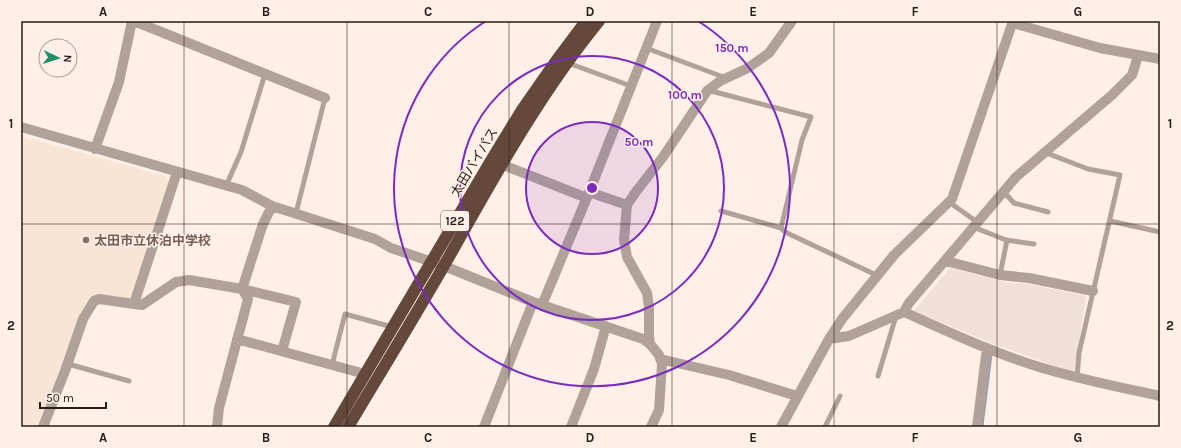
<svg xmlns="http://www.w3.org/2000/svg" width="1181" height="448" viewBox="0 0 1181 448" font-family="Karla,'Noto Sans JP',sans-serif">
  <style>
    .built { fill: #f1dfd8 }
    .education { fill: #f8e5d5 }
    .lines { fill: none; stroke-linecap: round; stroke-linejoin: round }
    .stream { stroke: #8c9eaf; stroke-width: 2.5 }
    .lane { stroke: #b0a29a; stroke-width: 5 }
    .street { stroke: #b0a29a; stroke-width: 10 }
    .highway { stroke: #644839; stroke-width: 12 }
    .grid { fill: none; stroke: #291c16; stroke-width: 1; stroke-opacity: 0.55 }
    .ring { fill: none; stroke: #7b2cbf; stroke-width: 2 }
    .education-dot { fill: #8d6e63; stroke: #feefe9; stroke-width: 1.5 }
    .labels { text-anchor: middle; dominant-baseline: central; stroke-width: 3; stroke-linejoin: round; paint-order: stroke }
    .shield { fill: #feefe9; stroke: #695b55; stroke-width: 1 }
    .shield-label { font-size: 12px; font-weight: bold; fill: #291c16 }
    .street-label { font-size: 13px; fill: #291c16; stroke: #feefe9 }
    .education-label { font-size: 13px; font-weight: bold; fill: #785e54; stroke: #feefe9; text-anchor: start }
    .centre { fill: #7b2cbf; stroke: #feefe9; stroke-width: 2 }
    .ring-label { font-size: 12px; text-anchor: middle; font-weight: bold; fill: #7b2cbf; stroke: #feefe9; stroke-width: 3; stroke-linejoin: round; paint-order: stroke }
    .neatline { fill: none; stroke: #291c16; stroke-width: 1.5 }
    .grid-label { font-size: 13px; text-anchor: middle; font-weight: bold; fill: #291c16 }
  </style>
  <rect width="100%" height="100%" fill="#feefe9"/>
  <path class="built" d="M950,268L1008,283L1028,284L1086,296L1074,373L994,344L914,311Z"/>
  <path class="education" d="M21,136L165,176L169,183L132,300L90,297L71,341L39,427L21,426Z"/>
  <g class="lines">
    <path class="stream" d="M982,427L991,356"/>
    <path class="lane" d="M646,48L726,78
      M568,63L631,86
      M709,91L715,92L811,117L802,140L781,228
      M1044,152L1088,169L1120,175L1079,353L1077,378
      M226,186L241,152L265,74
      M1003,191L1014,203L1048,212
      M949,202L977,222
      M721,211L781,228L785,232L872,273L875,276
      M296,213L325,98
      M1110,221L1160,232
      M973,227L1006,240L1034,244
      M1000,275L1007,240
      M68,364L129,381
      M332,365L345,314L392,327
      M878,376L896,316
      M825,427L840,396"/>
    <path class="street" d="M134,21L325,98
      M1013,23L1100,48L1160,59
      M21,127L242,190L272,206L375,239L391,248L444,266L533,302L643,339L650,344L659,355L662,364L659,410L651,427
      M95,149L119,82L132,21
      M501,164L587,198
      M589,192L627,205
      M946,261L1000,275L1029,278L1093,291
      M134,304L142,305L176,282L189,280L242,289L296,302L282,351
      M542,305L588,195L657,21
      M904,312L909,303L1016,177L1112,95L1132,75L1138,56
      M237,339L365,374
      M829,339L849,336L904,312C947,331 991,352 1036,366C1077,379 1119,387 1160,396
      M650,344L649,336V307L647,293L627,257L624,240L627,205L635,193L663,157L707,91L720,81L748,68L769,53L792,21
      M660,359L729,375L797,396
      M43,427L65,371L83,319L94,301L99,299L134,304L177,172
      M217,427L219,408L248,299L242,289L263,224L272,206
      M484,427L533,302
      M571,427L594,369L606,326
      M781,427L829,339L842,319L894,255L952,199L1013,21
      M977,427L987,348"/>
    <path class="highway" d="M334,427L492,159L522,110L559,57L586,21
      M348,427C382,370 417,313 450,255C495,175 541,92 599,21"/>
  </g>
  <path class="grid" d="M184,21V427M347,21V427M509,21V427M672,21V427M834,21V427M997,21V427M21,224H1160"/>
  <circle cx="592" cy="188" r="66" fill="#7b2cbf" fill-opacity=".12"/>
  <g class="ring">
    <circle cx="592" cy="188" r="66"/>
    <circle cx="592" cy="188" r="132"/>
    <path d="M698 21A198 198 0 1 1 486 21"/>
  </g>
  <circle class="education-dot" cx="86" cy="240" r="4"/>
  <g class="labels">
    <rect class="shield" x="441" y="211" width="28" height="20" rx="3"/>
    <g class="shield-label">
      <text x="455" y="221">122</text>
    </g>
    <g class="street-label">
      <text transform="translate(474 162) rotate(-59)">太田バイパス</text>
    </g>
    <g class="education-label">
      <text x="94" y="240">太田市立休泊中学校</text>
    </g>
  </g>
  <circle cx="592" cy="188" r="6" class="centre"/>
  <g class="ring-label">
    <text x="732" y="52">150 m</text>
    <text x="685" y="99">100 m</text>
    <text x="639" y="146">50 m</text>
  </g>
  <rect width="1181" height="448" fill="none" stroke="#feefe9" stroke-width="44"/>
  <g transform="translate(58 58) rotate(94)"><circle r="19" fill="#feefe9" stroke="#a99b95"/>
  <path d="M0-3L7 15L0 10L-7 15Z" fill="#208d6b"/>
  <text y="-6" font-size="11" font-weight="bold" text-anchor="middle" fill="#291c16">N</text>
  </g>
  <path d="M40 402v6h66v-6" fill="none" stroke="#291c16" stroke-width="2"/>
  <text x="46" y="402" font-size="12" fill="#291c16" stroke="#feefe9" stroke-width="3" paint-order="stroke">50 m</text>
  <rect x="22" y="22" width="1137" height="404" class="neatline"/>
  <g class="grid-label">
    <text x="103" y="16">A</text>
    <text x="266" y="16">B</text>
    <text x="428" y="16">C</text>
    <text x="590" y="16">D</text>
    <text x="753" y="16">E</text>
    <text x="915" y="16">F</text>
    <text x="1078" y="16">G</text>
    <text x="11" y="128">1</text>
    <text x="1170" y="128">1</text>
    <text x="11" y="330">2</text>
    <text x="1170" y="330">2</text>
    <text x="103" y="442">A</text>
    <text x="266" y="442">B</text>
    <text x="428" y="442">C</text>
    <text x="590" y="442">D</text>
    <text x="753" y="442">E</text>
    <text x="915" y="442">F</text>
    <text x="1078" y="442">G</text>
  </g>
</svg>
